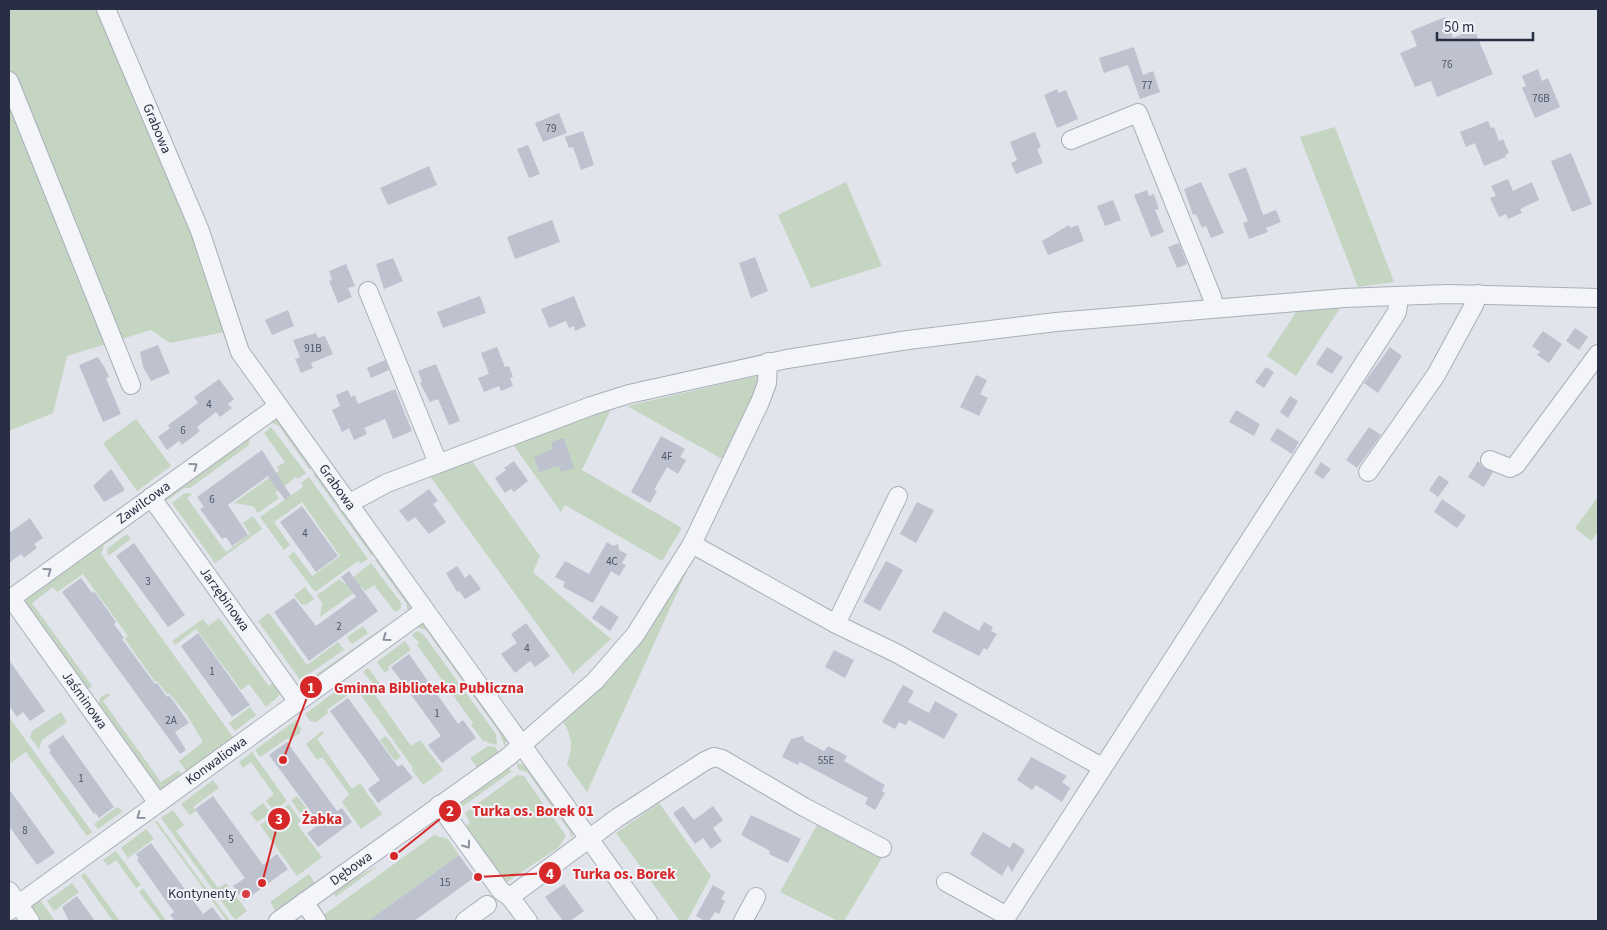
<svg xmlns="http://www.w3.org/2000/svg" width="1607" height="930" viewBox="0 0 1607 930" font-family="'Source Sans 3',sans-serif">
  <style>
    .green { fill: #c4d5c2 }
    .building { fill: #bec2ce }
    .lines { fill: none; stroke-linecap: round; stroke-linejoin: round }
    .minor-casing { stroke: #aaaeb9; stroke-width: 20 }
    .minor { stroke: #f4f5f9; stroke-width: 18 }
    .oneway { stroke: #8e929e }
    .poi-dot { fill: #d83e42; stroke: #f1f3f8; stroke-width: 2 }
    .labels { text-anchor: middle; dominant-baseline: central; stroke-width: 4; stroke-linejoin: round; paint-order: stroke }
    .number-label { font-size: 11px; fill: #4e5466 }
    .street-label { font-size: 14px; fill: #282f44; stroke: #f1f3f8 }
    .poi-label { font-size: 14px; fill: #282f44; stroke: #f1f3f8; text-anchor: end }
    .leader { fill: none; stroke: #d62828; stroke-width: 2 }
    .callout-dot { fill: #d62828; stroke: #f1f3f8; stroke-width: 2 }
    .mark-label { font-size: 15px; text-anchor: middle; font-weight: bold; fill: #fff }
    .callout-label { font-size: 15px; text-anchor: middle; font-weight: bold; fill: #d62828; stroke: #f1f3f8; stroke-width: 4; stroke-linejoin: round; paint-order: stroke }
  </style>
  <rect width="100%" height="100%" fill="#e1e4eb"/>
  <path class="green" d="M9,9H99L206,268L224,332L170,343L151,330L67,356L53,413L9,431Z
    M1335,127L1394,282L1358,287L1300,137Z
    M846,182L882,266L811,288L778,215Z
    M1299,308H1340L1296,376L1267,356Z
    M761,375L756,403L722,459L627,406Z
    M611,409L582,470L682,528L662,561L565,505L561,512L512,443Z
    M136,419L171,466L137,491L103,443Z
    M275,419L281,421L314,467L310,470L279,426L270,422Z
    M271,427L306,473L298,479L296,477L275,493L279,498L258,513L253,506L234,503L279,471L277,467L285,462L264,433Z
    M250,437L249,445L190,488H184L164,503L163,496Z
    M469,457L540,556L533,572L611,639L573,674L427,472Z
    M317,471L376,553L372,556L313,474Z
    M309,477L368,559L360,564L358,561L315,592L288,556L294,552L312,576L340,556L302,502L274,522L290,545L284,550L260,517L303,487L301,483Z
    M185,493L192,494L187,498L226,552L250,534L243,523L253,516L262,529L215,563L172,503Z
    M1598,497V532L1591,541L1575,528Z
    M117,531H123L104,545L101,554L235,740L189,775L179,761L203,742L187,715L169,693L167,694L157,681L155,682L125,639L128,636L83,574L57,592L53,587L32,603L92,686L89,688L82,687L23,605L24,596Z
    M127,534L131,539L108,556L107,549Z
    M694,555L587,792L567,764C574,743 572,736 560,717Z
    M379,557L413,603L412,610L409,616L406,603L375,560Z
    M371,563L401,603V608L395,612L374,585L365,591L362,587L320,617L322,603L317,595L340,579L345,584Z
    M305,587L314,599L306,605L304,604L302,605L294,595Z
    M269,613L307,665L338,642L344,650L300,680L258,621Z
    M219,618L269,686L275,681L284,691L266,707L249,684L241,690L196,629L175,645L172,641L203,619L208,626Z
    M421,622L428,625L507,738L505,747L499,732L426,630L417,627Z
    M387,625V629L303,691L297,688Z
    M363,626L368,633L352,644L347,637Z
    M417,631L423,634L496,734L497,745L488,743L486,740L484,742L471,725L473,723L417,645L419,643L412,635Z
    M405,641L411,650L388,667L389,670L385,673L377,662Z
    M368,668L384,689L375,695L411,746L420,740L443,770L423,785L412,770L413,768L358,691L362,688L367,695L377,688L363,672Z
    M347,683L353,691L327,710L328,713L317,722L310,721L305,714Z
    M108,693L110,695L103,701L161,782L179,770L184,778C174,785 167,794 155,787L98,708L100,698Z
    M250,707L256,715L235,731L229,723Z
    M61,712L67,722L42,740L39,749L30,737L32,731Z
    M9,717L92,832L87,836L26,752L9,764Z
    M296,720L301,728L300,733L290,740L288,738L260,757L255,750Z
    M322,731L324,733L317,739L352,789L360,783L382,814L361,829L342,802L349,794L322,757L317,760L306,744Z
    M386,736L401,757L395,761L380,740Z
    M488,746L495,747L500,754L478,769L470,758Z
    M252,752L287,801L274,811L266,801L274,794L251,762L243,768L239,762Z
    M516,763L531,767L573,829L572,840L570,832L527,772L519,770Z
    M509,766L511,772L459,809L457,819L455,817L458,802Z
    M517,775L524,776L566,836L558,848L505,883L464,827L470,823L465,813Z
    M213,780L219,788L193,807L196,811L190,815L181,804Z
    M297,796L312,815L305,820L291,800Z
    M263,803L271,813L257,822L250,813Z
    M659,803L711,876L687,921H680L616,833Z
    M289,804L301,821L297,824L322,857L297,876L260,825Z
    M117,807L123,811L98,829L94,824Z
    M173,810L184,825L176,831L218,888L226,883L247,911L235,920L161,818Z
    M157,821L230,921H227L155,822Z
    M817,825L882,858L844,921H838L780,892Z
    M146,829L154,839L128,858L121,848Z
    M434,835L448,839L459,855L368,921H323L321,917Z
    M116,851L141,885L136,888L116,860L108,866L103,860Z
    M379,865L336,897L331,891Z
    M85,873L120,921H113L81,876Z
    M309,874L316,885L277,913L270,902Z
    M72,883L79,892L54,911L47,901Z
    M143,888L165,919L161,921L139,892Z
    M38,897L55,921H37L29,907Z"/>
  <path class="building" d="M1445,17L1453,38L1474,29L1493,74L1437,97L1431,81L1415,87L1400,53L1417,46L1411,31Z
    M1134,47L1143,75L1153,71L1160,92L1140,99L1128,65L1104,73L1099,58Z
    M1538,69L1542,81L1548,78L1560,107L1535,118L1522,88L1526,86L1522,76Z
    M1057,89L1058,93L1066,90L1078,119L1057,128L1044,95Z
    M559,113L567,133L543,142L535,123Z
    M1488,121L1491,128L1494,127L1499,141L1503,139L1509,153L1505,155L1506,157L1484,166L1475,143L1466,147L1460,132Z
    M583,131L594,165L581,170L573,147L569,148L565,137Z
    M1035,132L1041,147L1037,149L1043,163L1016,174L1011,163L1017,160L1010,142Z
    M528,145L540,174L529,178L517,149Z
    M1571,153L1592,204L1572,212L1551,161Z
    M429,166L437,185L388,205L380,188Z
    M1246,167L1263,215L1276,210L1281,222L1266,228L1268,232L1249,239L1243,223L1248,221L1228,174Z
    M1508,179L1513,191L1532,182L1539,200L1520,209L1522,213L1508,219L1506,214L1499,217L1490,198L1496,196L1491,186Z
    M1201,182L1224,233L1211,238L1206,226L1202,228L1196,214L1193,215L1184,189Z
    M1147,190L1149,196L1154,194L1159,209L1155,210L1164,232L1151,237L1134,195Z
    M1113,200L1121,220L1105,226L1097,206Z
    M552,220L560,242L515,259L507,237Z
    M1069,225L1070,228L1078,225L1084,241L1048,255L1042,241Z
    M1179,243L1187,264L1177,268L1168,247Z
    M755,257L768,291L751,298L739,263Z
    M393,258L403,281L384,289L376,264Z
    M346,264L355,286L348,288L352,297L338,303L329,281L332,280L329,271Z
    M480,296L486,313L443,328L437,312Z
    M574,296L586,326L575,331L574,326L569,328L566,321L549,328L541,309Z
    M288,310L294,326L272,335L265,320Z
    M1575,328L1588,337L1579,350L1566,341Z
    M1543,331L1562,344L1549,363L1537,355L1540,352L1532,346Z
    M316,333L318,338L325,336L333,354L311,363L313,368L301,373L295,359L300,357L293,340Z
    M158,345L170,373L151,381L143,367L140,352Z
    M497,347L505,367L509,366L513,377L510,378L513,386L501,391L499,386L484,392L478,378L489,374L481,353Z
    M1327,347L1343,357L1332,374L1316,364Z
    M1390,347L1402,356L1378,393L1364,383Z
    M98,357L106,370L109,377L106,378L121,414L103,422L79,365Z
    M385,360L389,370L371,378L367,368Z
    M436,364L460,421L449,425L438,399L430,402L420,383L422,382L418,371Z
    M1266,367L1274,372L1264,388L1255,382Z
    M976,375L987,380L980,394L988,398L979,416L960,407Z
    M219,379L234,399L228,404L232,408L220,417L216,412L197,427L200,431L182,445L179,441L167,450L158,437L170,428L168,425L198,403L194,397Z
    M395,389L412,431L393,439L385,419L364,428L367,434L354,440L349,428L342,432L332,410L340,406L336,395L348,390L351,397L355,395L358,404Z
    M1290,396L1298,401L1288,418L1280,412Z
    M1236,410L1260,424L1254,436L1229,422Z
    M1369,427L1381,435L1357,468L1346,460Z
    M1277,428L1299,442L1292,454L1270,440Z
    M661,436L685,449L680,457L686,460L678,474L667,467L654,490L657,491L650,503L631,492Z
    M564,438L574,468L561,472L559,466L539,472L534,457L553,449L551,442Z
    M262,450L291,496L285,500L268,476L228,505L248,535L232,546L226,537L222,539L200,509L204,507L197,497Z
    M514,461L528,481L514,492L511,489L505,493L495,478L506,470L504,468Z
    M1478,461L1482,467L1493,472L1484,487L1468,477Z
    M1321,462L1331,469L1323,479L1314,473Z
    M111,469L125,490L104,502L93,486Z
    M1439,475L1449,482L1438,497L1429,490Z
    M429,489L438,501L433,504L446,522L429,534L415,517L408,522L399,511Z
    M1442,499L1466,516L1457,528L1434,512Z
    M917,502L934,510L916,543L900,534Z
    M302,506L338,556L316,572L280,522Z
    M30,518L43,538L34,544L37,548L24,558L21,554L9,563V533Z
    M607,542L613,546L618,544L619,550L627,554L622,563L626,565L619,576L611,571L593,603L563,587L565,582L555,577L565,561L589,574Z
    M134,543L185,615L168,627L116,556Z
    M886,561L903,570L880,611L863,602Z
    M457,566L465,578L470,574L481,589L465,599L459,591L457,592L446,573Z
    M349,571L378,611L309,661L274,612L294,598L316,626L356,597L341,577Z
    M81,578L92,593L94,591L116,622L114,624L124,638L122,639L155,684L157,683L167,697L169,695L189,723L175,732L186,750L180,754L62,592Z
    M601,605L619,617L610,631L592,618Z
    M944,611L979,631L984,622L993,627L991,631L997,634L987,650L984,648L979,656L932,632Z
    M526,623L550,656L535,667L530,661L515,673L501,654L517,643L511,634Z
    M198,633L250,705L232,717L181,646Z
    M834,650L854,660L845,678L825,667Z
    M409,654L458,724L463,720L476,738L442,763L428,745L441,736L391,667Z
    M9,660L45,711L30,721L23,712L17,717L9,705Z
    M903,685L914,691L908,702L929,713L935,701L958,714L944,739L909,720L906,725L899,722L895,729L882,722Z
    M348,698L398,767L402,764L413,778L378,803L368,789L380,780L330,711Z
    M63,735L114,807L99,818L96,813L94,814L49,752L51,751L48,746Z
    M803,736L805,741L824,751L828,746L847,756L844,761L885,785L882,791L885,793L875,810L865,804L868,798L800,762L798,765L782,757L791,739Z
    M287,742L337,811L342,808L352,822L318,847L307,833L320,824L269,755Z
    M1031,757L1067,776L1062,782L1070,788L1062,802L1036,785L1032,790L1017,780Z
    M9,789L55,853L37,865L9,826Z
    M213,796L263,865L277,854L288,869L244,901L233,886L245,878L195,809Z
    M683,806L694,820L713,806L723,820L713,828L722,841L711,849L703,838L695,844L673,813Z
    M751,815L801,839L788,863L769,854L770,851L741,835Z
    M983,832L1010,848L1013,842L1025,850L1012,872L1008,865L1002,876L970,854Z
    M151,843L203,914L212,907L223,921H175L170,915L174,912L137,860L139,858L136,854Z
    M459,855L475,877L414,921H368Z
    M564,884L584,911L570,921H563L545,897Z
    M713,885L725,892L721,899L725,901L719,914L715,912L709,921H705L696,916Z
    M77,896L95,921H69L62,907Z"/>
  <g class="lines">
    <defs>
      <g id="minor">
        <path id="s1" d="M106,9L200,231L240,352L648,921"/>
        <path d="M9,81L131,385"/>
        <path d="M1071,140L1138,113L1212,297L1214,308"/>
        <path d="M368,291L438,463"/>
        <path d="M1490,460L1510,468L1516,465L1598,354"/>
        <path d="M1368,472L1436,375L1474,305L1478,294"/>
        <path id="s2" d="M151,497L298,702"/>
        <path d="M348,504L387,483L591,406L629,394L787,359L908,340L1056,322L1344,298L1448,294L1598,298"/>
        <path d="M692,544L836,624L898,496"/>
        <path id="s3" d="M11,598L158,803"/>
        <path id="s4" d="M9,600L278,406"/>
        <path d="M836,624L896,653L1102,767"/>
        <path d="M439,805L501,891L510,897L528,921"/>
        <path d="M946,882L1007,916L1397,312L1399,296"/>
        <path d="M9,891L30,921"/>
        <path d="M510,897L617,818L705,761L714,757L722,759L804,807L882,848"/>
        <path d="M304,902L317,921"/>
        <path id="s5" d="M9,911L425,610"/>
        <path id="s6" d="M278,921L508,757L595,681L635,635L692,544L760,402L767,383L768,362"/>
        <path d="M465,921L487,905"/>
        <path d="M743,921L756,897"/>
      </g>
    </defs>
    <use href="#minor" class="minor-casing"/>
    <use href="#minor" class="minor"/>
  </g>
  <defs><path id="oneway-chevron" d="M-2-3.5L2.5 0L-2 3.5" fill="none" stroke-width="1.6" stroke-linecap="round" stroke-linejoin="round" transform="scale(1.25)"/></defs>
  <g class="oneway">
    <use href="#oneway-chevron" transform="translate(194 466) rotate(-36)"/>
    <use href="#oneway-chevron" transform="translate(48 571) rotate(-36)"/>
    <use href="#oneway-chevron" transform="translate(386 638) rotate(144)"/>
    <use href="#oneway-chevron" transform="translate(140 816) rotate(144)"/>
    <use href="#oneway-chevron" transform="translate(467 845) rotate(54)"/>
  </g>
  <circle class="poi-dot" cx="246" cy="894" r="5"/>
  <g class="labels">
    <g class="number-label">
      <text x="1447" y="64">76</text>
      <text x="1147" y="85">77</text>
      <text x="1541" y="98">76B</text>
      <text x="551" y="128">79</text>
      <text x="313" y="348">91B</text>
      <text x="209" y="404">4</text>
      <text x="183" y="430">6</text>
      <text x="667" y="456">4F</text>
      <text x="212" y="499">6</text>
      <text x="305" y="533">4</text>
      <text x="612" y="561">4C</text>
      <text x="148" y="581">3</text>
      <text x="339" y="626">2</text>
      <text x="527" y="648">4</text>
      <text x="212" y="671">1</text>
      <text x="437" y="713">1</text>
      <text x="171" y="720">2A</text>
      <text x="826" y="760">55E</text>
      <text x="81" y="778">1</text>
      <text x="25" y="830">8</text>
      <text x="231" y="839">5</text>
      <text x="445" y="882">15</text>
    </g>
    <g class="street-label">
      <text stroke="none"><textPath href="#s1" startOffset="130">Grabowa</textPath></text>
      <text stroke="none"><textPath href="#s1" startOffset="535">Grabowa</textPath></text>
      <text stroke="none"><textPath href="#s4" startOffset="166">Zawilcowa</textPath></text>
      <text stroke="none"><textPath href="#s2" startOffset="126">Jarzębinowa</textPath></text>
      <text stroke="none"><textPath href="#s3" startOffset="126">Jaśminowa</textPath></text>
      <text stroke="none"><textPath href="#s5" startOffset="256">Konwaliowa</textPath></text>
      <text stroke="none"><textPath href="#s6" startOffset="90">Dębowa</textPath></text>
    </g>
    <g class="poi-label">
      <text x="236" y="894">Kontynenty</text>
    </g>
  </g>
  <path class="leader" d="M283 760L311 687M394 856L450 811M262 883L279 819M478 877L550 873"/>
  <g class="callout-dot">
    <circle cx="283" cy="760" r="5"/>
    <circle cx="394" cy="856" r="5"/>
    <circle cx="262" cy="883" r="5"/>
    <circle cx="478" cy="877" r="5"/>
    <circle cx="311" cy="687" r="12"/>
    <circle cx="450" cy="811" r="12"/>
    <circle cx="279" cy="819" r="12"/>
    <circle cx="550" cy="873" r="12"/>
  </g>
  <g class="mark-label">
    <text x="311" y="693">1</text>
    <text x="450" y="816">2</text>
    <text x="279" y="824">3</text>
    <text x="550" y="879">4</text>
  </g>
  <g class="callout-label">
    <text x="429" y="693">Gminna Biblioteka Publiczna</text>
    <text x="533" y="816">Turka os. Borek 01</text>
    <text x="322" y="824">Żabka</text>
    <text x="624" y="879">Turka os. Borek</text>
  </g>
  <rect width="1607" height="930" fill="none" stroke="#282f44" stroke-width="20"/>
  <path d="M1437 32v8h96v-8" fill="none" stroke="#282f44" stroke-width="2.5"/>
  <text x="1444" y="32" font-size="15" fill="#282f44" stroke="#f1f3f8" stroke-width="4" paint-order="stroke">50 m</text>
</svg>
